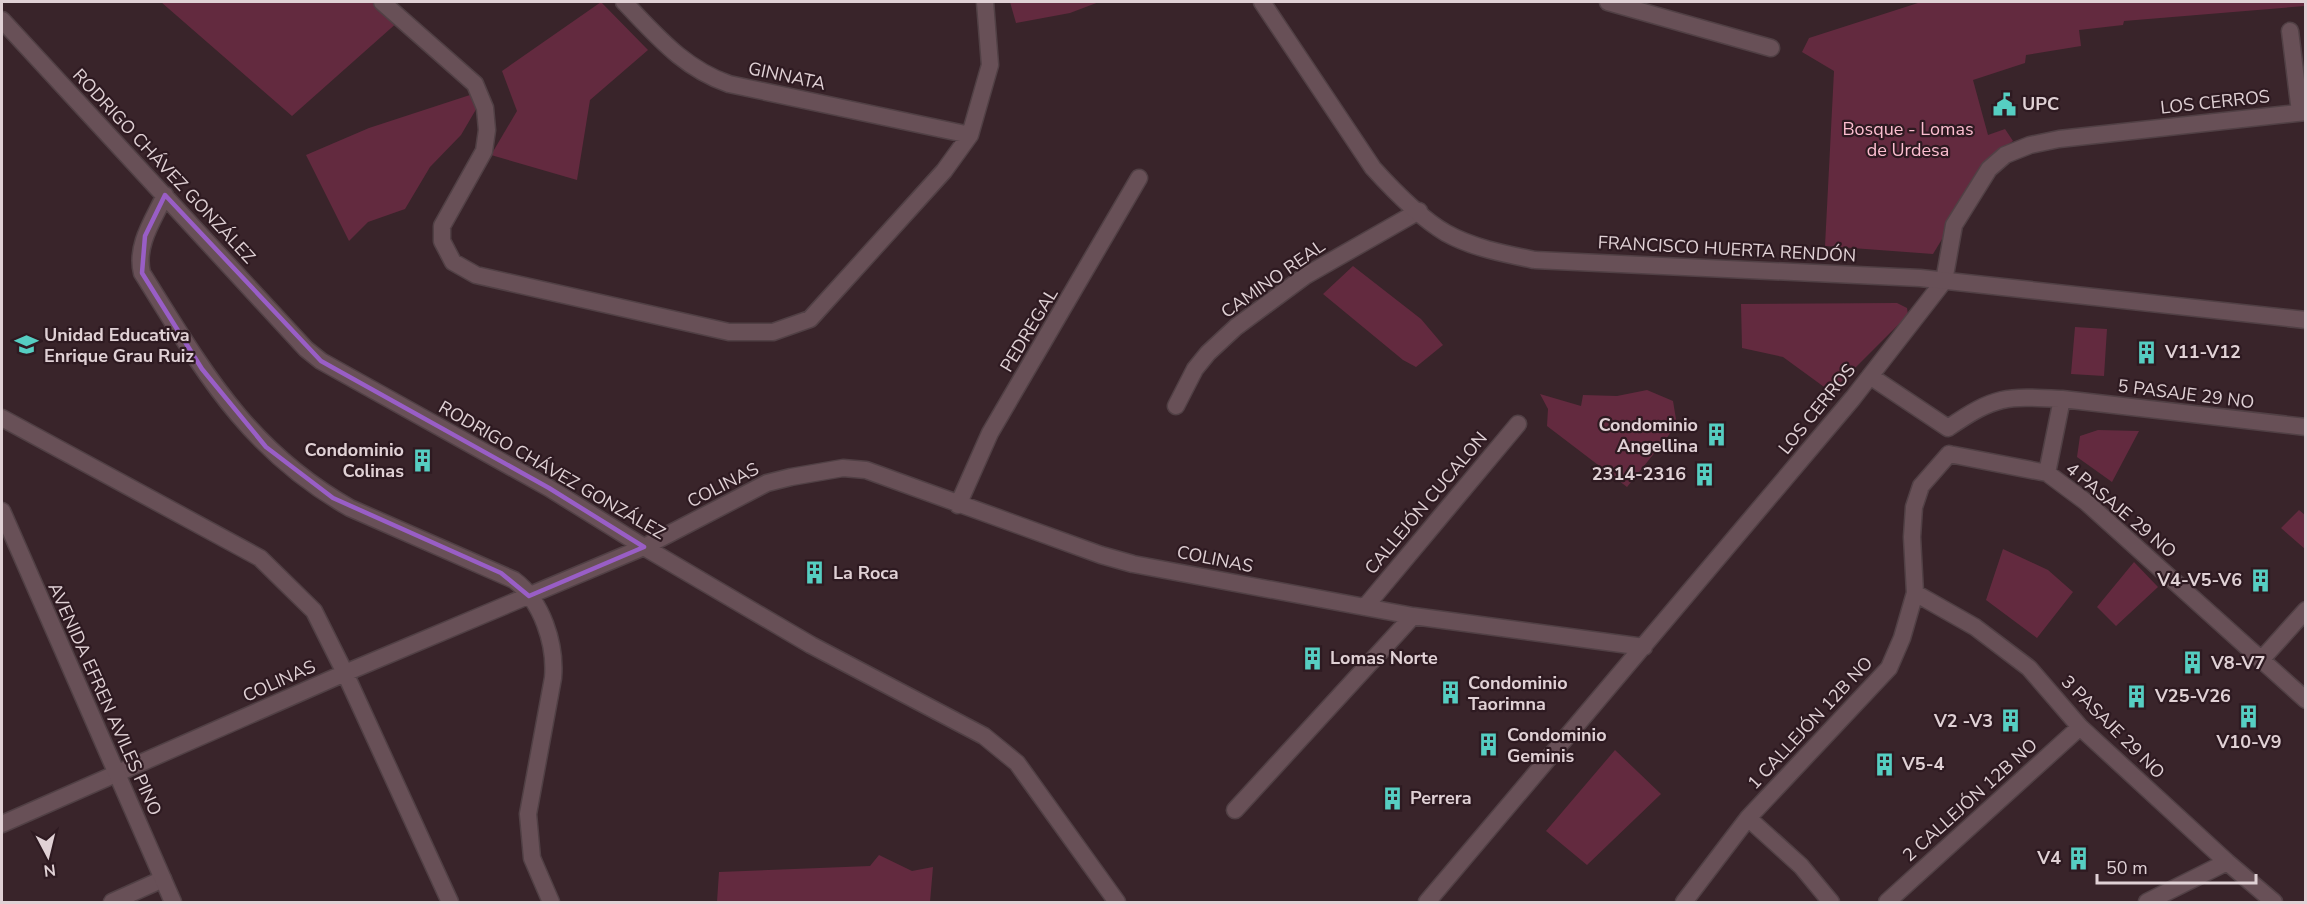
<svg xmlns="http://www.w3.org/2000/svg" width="2307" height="904" viewBox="0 0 2307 904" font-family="'Nunito Sans',sans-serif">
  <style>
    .green { fill: #632a3f }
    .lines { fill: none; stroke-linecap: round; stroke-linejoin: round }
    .minor-casing { stroke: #514045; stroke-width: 19 }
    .tertiary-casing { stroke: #514045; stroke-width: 19 }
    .minor { stroke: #685057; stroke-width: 16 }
    .tertiary { stroke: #685057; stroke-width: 16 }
    .marked { fill: none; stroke: #995ec6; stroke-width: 4.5; stroke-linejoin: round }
    .labels { text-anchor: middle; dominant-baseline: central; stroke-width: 4.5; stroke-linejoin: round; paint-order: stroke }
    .street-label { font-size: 18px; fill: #e0d1d5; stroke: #2e1a21 }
    .poi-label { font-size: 18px; font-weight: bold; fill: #e0d1d5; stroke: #2e1a21; text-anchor: start }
    .park-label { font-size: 18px; fill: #fcbed0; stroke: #2e1a21 }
  </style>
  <rect width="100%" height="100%" fill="#39242a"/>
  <path class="green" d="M161,2H377L399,21L292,116Z
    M601,2L648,50L590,100L577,180L491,155L517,111L502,71Z
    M1010,2H1009H1099L1070,13L1016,23Z
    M1921,2H2305V6L2124,21L2123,25L2079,30L2081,46L2026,55L2025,63L1973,80L1988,135L2005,129L2013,141L1993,155L1933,254L1825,246L1834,71L1802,52L1809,38Z
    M473,94L478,106L461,135L430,167L405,209L368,222L349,241L306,155L369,128Z
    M1353,266L1421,319L1443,345L1416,367L1403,360L1323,294Z
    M1897,303L1907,308L1908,315L1831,392L1783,357L1742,348L1741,304Z
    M2075,327L2107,329L2104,376L2071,374Z
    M1647,390L1673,401L1677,425L1627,487L1547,426L1548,409L1540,394L1581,406L1583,395L1617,396Z
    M2098,430L2139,431L2112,482L2077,457L2080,436Z
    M2299,510L2305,515V549L2281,528Z
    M2003,549L2048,570L2073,592L2037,638L1986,600Z
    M2134,562L2158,587L2116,626L2097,607Z
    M1615,750L1661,794L1587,865L1546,831Z
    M879,855L912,871L933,867L930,902H717L719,872L870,866Z"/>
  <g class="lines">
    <defs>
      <path id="minor" d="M382,2L475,84L485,108L487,130L484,151L442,226V241L453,262L476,275L729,332H773L810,319L944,171L970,135L990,65L985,2
        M624,2C657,36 683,68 729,84L970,135
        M1608,2L1771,48
        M2,20L306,349L321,361L549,488L644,547L811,645L984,736L1017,763L1117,902
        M2290,31L2300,112
        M165,195C154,219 135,245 142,273C203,370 246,449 350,508L514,580C542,601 556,644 553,678L528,814L532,858L551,902
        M1870,376L1948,428
        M1176,406L1195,369L1208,353L1236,327L1305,276L1419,211
        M2,418L260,558L314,611L345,673L450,902
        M1948,428C1996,395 2006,396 2062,399
        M1949,454L2047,473L2086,502L2306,700
        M2047,473L2062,399L2306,427
        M958,505L990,433L1139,178
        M1915,593L1975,627L2029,668L2080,727L2227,862L2274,902
        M1365,607L1518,424
        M2261,660L2306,610
        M1235,810L1413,616
        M1748,818L1801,866L1831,902
        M2,824L345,673L644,547L767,483L791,477L843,468L866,470L1101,555L1133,564L1413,616L1644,647
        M112,902L163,879
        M1427,902L1853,398L1944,281L1954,225L1989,169L2005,155L2030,145L2059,139L2306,112
        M1684,902L1748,818L1889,668L1902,638L1915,593L1912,537L1914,507L1921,486L1949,454
        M1887,902L2080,727
        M2147,902L2227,862"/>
      <path id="tertiary" d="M1262,2L1373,168C1392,189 1422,219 1446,233C1473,248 1505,254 1535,260L1920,278L2306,320
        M2,511L173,902"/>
    </defs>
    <use href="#minor" class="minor-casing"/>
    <use href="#tertiary" class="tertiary-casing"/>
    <use href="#minor" class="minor"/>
    <use href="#tertiary" class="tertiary"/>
  </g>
  <path class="marked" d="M165,195L321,361L549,488L644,547L529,596L501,573L333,498L266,447L202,369L142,273L145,236Z"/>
  <defs>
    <symbol id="civic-bare" viewBox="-9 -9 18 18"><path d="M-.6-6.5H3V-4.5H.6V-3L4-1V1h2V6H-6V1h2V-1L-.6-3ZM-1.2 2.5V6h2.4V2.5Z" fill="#56cec2" stroke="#2e1a21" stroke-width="2.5" paint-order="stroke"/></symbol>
    <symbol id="school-bare" viewBox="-9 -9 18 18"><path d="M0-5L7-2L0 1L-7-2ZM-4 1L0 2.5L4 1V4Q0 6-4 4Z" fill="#56cec2" stroke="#2e1a21" stroke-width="2.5" paint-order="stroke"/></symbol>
    <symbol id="building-bare" viewBox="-9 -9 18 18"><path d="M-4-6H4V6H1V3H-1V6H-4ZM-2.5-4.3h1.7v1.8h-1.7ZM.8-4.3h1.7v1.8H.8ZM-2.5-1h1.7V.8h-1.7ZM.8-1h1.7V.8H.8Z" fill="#56cec2" stroke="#2e1a21" stroke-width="2.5" paint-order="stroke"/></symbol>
  </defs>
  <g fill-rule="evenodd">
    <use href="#civic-bare" x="1988" y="88" width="33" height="33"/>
    <use href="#school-bare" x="10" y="328" width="33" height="33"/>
    <use href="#building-bare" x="2130" y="336" width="33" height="33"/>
    <use href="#building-bare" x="1700" y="418" width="33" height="33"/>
    <use href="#building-bare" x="406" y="444" width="33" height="33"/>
    <use href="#building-bare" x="1688" y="458" width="33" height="33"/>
    <use href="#building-bare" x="798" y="556" width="33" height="33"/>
    <use href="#building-bare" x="2244" y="564" width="33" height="33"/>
    <use href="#building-bare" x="1296" y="642" width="33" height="33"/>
    <use href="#building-bare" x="2176" y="646" width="33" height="33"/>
    <use href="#building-bare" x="1434" y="676" width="33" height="33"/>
    <use href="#building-bare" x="2120" y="680" width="33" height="33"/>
    <use href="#building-bare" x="2232" y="700" width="33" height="33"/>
    <use href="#building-bare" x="1994" y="704" width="33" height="33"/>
    <use href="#building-bare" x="1472" y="728" width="33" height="33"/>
    <use href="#building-bare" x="1868" y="748" width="33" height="33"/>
    <use href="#building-bare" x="1376" y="782" width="33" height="33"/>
    <use href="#building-bare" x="2062" y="842" width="33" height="33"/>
  </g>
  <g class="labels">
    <g class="street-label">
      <text transform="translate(787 76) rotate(12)">GINNATA</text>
      <text transform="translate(2215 102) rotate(-6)">LOS CERROS</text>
      <text transform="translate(164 166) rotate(47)">RODRIGO CHÁVEZ GONZÁLEZ</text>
      <text transform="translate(1727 249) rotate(3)">FRANCISCO HUERTA RENDÓN</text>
      <text transform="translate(1273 279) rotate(-35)">CAMINO REAL</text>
      <text transform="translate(1029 330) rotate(-59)">PEDREGAL</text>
      <text transform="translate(2186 394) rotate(7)">5 PASAJE 29 NO</text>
      <text transform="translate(1817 409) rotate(-51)">LOS CERROS</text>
      <text transform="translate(552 470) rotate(30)">RODRIGO CHÁVEZ GONZÁLEZ</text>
      <text transform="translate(723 485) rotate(-27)">COLINAS</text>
      <text transform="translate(1426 503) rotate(-50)">CALLEJÓN CUCALON</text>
      <text transform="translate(2121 510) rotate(40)">4 PASAJE 29 NO</text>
      <text transform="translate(1215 559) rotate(11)">COLINAS</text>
      <text transform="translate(279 681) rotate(-24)">COLINAS</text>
      <text transform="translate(105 699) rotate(66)">AVENIDA EFREN AVILES PINO</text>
      <text transform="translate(1810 723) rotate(-47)">1 CALLEJÓN 12B NO</text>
      <text transform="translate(2113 727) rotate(45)">3 PASAJE 29 NO</text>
      <text transform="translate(1970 800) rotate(-42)">2 CALLEJÓN 12B NO</text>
    </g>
    <g class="poi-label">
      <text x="2022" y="104">UPC</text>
      <text x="44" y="335">Unidad Educativa<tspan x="44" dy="21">Enrique Grau Ruiz</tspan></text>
      <text x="2165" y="352">V11-V12</text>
      <text x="1698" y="425" text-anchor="end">Condominio<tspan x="1698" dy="21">Angellina</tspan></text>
      <text x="404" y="450" text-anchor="end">Condominio<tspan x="404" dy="21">Colinas</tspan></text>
      <text x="1686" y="474" text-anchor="end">2314-2316</text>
      <text x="833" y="573">La Roca</text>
      <text x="2242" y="580" text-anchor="end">V4-V5-V6</text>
      <text x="1330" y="658">Lomas Norte</text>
      <text x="2211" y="663">V8-V7</text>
      <text x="1468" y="683">Condominio<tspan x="1468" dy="21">Taorimna</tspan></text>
      <text x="2155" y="696">V25-V26</text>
      <text x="1993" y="721" text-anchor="end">V2 -V3</text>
      <text x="1507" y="735">Condominio<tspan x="1507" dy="21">Geminis</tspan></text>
      <text x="2249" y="742" text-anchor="middle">V10-V9</text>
      <text x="1902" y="764">V5-4</text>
      <text x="1410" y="798">Perrera</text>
      <text x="2061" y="858" text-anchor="end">V4</text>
    </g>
    <g class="park-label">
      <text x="1908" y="129">Bosque - Lomas<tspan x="1908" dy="21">de Urdesa</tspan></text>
    </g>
  </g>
  <rect width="2307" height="904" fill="none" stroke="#e0d1d5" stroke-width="6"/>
  <g transform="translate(48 856) rotate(173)" stroke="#2e1a21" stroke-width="4.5" paint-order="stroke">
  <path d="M0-4.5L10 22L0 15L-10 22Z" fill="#e0d1d5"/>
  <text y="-9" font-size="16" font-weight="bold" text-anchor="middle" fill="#e0d1d5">N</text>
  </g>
  <path d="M2097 874v9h159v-9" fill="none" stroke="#e0d1d5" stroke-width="3"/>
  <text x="2106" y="874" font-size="18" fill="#e0d1d5" stroke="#2e1a21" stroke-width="4.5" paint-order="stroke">50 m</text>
</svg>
